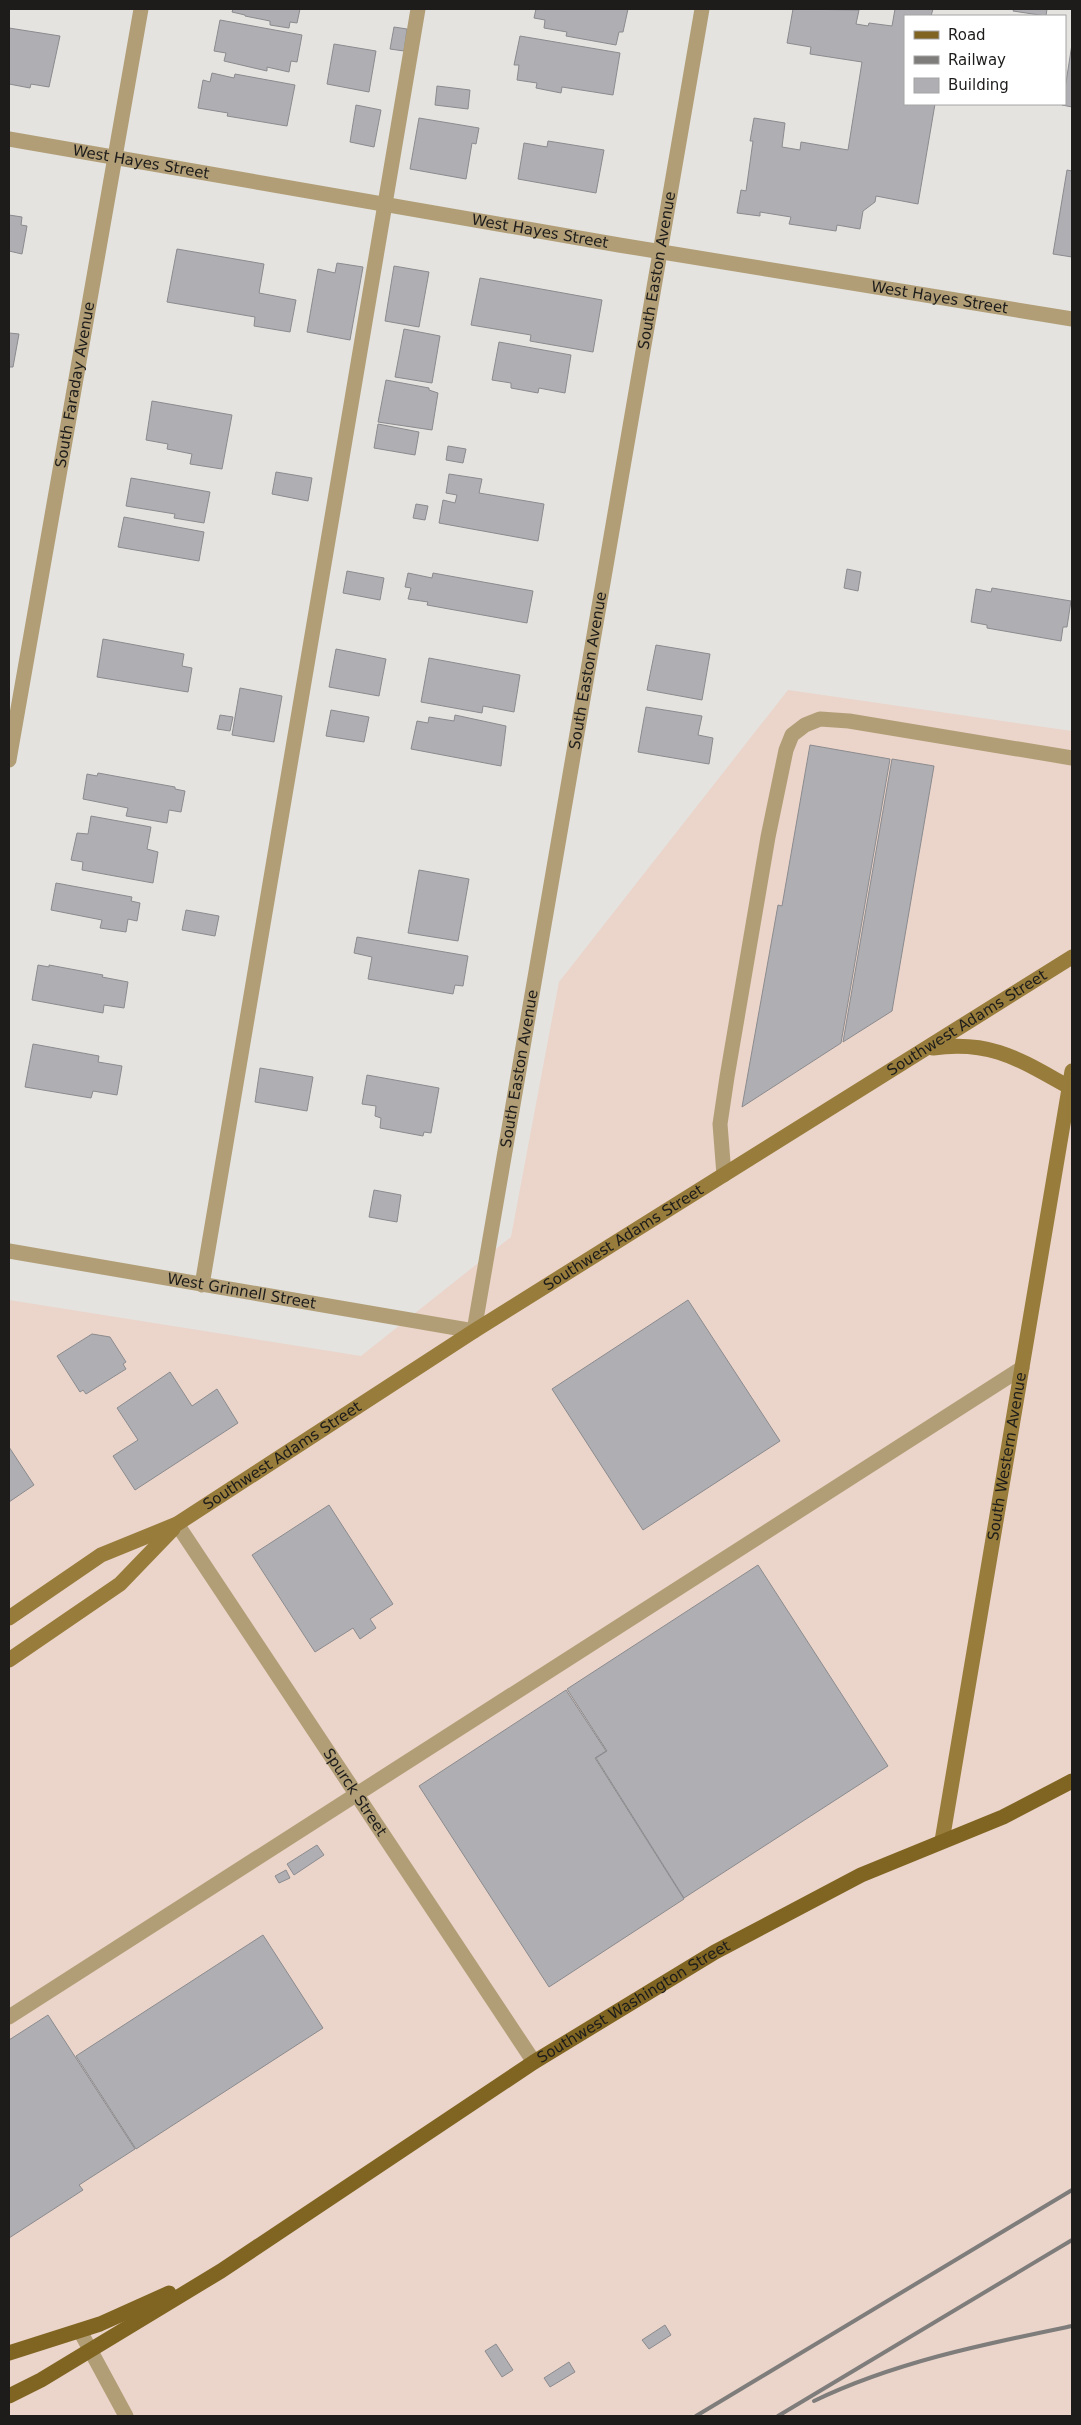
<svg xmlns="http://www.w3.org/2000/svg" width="1081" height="2425" viewBox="0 0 1081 2425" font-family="'DejaVu Sans',sans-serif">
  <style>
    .industrial { fill: #ebd4c9 }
    .building { fill: #afafb3; stroke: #8b8b8f }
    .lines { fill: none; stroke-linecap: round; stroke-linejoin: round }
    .lane { stroke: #b19e76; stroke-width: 15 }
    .street { stroke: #b19e76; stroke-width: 15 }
    .secondary { stroke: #987c3b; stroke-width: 15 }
    .primary { stroke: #806522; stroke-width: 15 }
    .rail { stroke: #7e7d7b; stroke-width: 4 }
    .labels { text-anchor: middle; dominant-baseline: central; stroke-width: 4; stroke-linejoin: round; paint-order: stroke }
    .street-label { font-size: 15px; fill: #1d1c1b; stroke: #fff }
  </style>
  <rect width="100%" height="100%" fill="#e4e3df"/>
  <path class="industrial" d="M788,690L1072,731V2416H9V1300L361,1356L511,1237L559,982Z"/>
  <path class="building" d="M233,9H300L297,23L290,22L289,28L270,25V21L245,16V15L232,12Z
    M536,9H628L623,32H619L616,45L566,36L567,32L544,28L545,20L534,18Z
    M793,9L859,10L856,24L868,26L869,23L892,26L895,9H933L931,16H905V104H935L918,204L876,196L875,202L863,211L860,229L837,225L836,231L789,224L791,217L760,212V216L737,213L741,190L746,191L753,141H750L754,118L785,123L782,147L800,150L801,142L848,150L862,62L810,54L811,47L787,43Z
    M1014,9H1047L1046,16L1013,11Z
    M220,20L302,35L297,62L291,61L289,72L267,67V71L224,61L226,53L214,51Z
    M394,27L407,29L404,51L390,49Z
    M9,28L60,36L49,87L31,84L30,88L9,84Z
    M520,36L620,53L613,95L562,87L561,93L536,88L537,83L517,80L519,65H514Z
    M334,44L376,51L369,92L327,84Z
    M1072,44V107L1062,105L1065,104V89Z
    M212,73L234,78L235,74L295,85L287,126L227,116L228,113L198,108L203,80L210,82Z
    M437,86L470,90L468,109L435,105Z
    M356,105L381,110L374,147L350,142Z
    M419,118L479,128L476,144L472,143L466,179L410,169Z
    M548,141L604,150L596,193L518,179L524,143L547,147Z
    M1067,170L1072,171V257L1053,254Z
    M9,215L22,217L21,225L27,226L22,254L9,251Z
    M177,249L264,264L259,293L296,300L290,332L254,326L255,317L167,302Z
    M337,263L363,267L350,340L307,332L318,269L335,273Z
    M394,266L429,272L419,327L385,321Z
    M480,278L602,300L593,352L530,341L531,335L471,325Z
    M404,329L440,336L432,383L395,377Z
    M9,333L19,334L13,367H9Z
    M499,342L571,355L565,393L539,388L538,393L511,388V383L492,380Z
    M386,380L429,388V390L438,393L432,430L378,422Z
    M152,401L232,415L222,469L190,464L192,454L167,449L168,444L146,440Z
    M378,424L419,432L415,455L374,448Z
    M448,446L466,449L463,463L446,460Z
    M276,472L312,478L308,501L272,494Z
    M449,474L482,479L479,493L544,504L538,541L439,523L443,500L455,503L457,495L446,493Z
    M131,478L210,492L204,523L174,518L175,514L126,506Z
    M416,504L428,506L425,520L413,518Z
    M124,517L204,532L199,561L118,547Z
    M847,569L861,572L858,591L844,588Z
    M347,571L384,578L380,600L343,593Z
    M408,573L432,578L433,573L533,591L527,623L427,605L428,602L408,599L411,588L405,587Z
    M992,588L1071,601L1067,627H1063L1061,641L987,628V625L971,622L976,589L991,592Z
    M103,639L184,654L182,666L192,668L188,692L97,677Z
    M656,645L710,654L702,700L647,690Z
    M336,649L386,659L379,696L329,687Z
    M429,658L520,675L514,712L483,706L482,713L421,702Z
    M240,688L282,696L274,742L232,735Z
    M646,707L702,716L698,735L713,738L709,764L638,752Z
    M331,710L369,717L364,742L326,736Z
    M220,715L233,717L230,731L217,729Z
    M455,715L506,726L501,766L411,749L417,721L428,723L429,717L454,721Z
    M810,745L890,759L841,1043L742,1107L778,905L782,906Z
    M892,759L934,766L892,1011L843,1042Z
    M98,773L175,787V789L185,791L181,812L169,810L167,823L126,816L128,808L83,799L87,774L97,776Z
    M91,816L151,827L147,849L158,852L153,883L82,870L83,862L71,860L77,833L88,834Z
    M419,870L469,879L458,941L408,933Z
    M56,883L132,897L131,901L140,903L137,921L128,919L126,932L100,928L102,920L51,910Z
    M186,910L219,916L215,936L182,930Z
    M357,937L468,956L463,986L455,985L453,994L368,979L372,957L354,953Z
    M38,965L49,967V965L103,975L102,977L128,982L124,1008L104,1005L103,1013L32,1000Z
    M33,1044L99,1056L98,1062L122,1066L117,1095L93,1091L91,1098L25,1087Z
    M260,1068L313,1077L307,1111L255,1102Z
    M367,1075L439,1088L431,1133L424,1132L423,1136L380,1128L381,1118L375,1116L376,1106L362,1104Z
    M374,1190L401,1195L397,1222L369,1217Z
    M688,1300L780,1441L643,1530L552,1389Z
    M92,1334L110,1337L126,1362L123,1364L126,1369L86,1394L83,1390L80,1392L57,1356Z
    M170,1372L192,1406L217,1389L238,1423L135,1490L113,1456L138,1440L117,1408Z
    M9,1447L34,1485L9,1502Z
    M329,1505L393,1604L370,1619L376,1628L360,1639L353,1628L315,1652L252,1555Z
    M758,1565L888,1766L684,1898L596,1758L607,1751L567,1689Z
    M566,1690L606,1751L595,1758L684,1899L549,1987L419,1786Z
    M317,1845L324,1855L294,1875L287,1864Z
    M286,1870L290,1878L279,1883L275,1876Z
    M263,1935L323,2028L136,2149L76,2056Z
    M48,2015L135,2149L79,2185L83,2190L9,2238V2040Z
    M665,2325L671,2335L649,2349L642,2340Z
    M496,2344L513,2370L502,2377L485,2351Z
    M569,2362L575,2372L550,2387L544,2378Z"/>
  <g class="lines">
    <path class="lane" d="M724,1175L720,1124L727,1077L768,837L786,750L792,735L805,725L820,719L849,721L1072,758
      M202,1285L418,9
      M9,2017L1022,1368"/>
    <g class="street">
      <path id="s1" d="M9,139L619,245L1072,319"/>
      <path id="s2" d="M9,760L141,9"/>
      <path id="s3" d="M9,1251L474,1331L702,9"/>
      <path id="s4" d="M177,1524L534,2062"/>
      <path d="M80,2331L126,2416"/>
    </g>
    <g class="secondary">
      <path d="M933,1048C992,1040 1020,1060 1069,1087"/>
      <path id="s5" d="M9,1618L101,1555L177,1524L474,1331L1072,957"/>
      <path d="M9,1660L120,1584L173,1529"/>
      <path id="s6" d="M942,1841L1072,1071"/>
    </g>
    <g class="primary">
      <path d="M9,2353L100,2324L169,2293"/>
      <path id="s7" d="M9,2396L41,2380L221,2271L534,2062L715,1952L861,1875L1003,1817L1072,1781"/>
    </g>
    <path class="rail" d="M814,2401C895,2362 985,2344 1072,2326
      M696,2416L1072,2190
      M778,2416L1072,2240"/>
  </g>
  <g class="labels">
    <g class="street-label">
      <text stroke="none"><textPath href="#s1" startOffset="134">West Hayes Street</textPath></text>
      <text stroke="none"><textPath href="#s1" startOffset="539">West Hayes Street</textPath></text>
      <text stroke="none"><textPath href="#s3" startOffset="1548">South Easton Avenue</textPath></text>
      <text stroke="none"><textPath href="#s1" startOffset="944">West Hayes Street</textPath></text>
      <text stroke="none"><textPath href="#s2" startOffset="381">South Faraday Avenue</textPath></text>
      <text stroke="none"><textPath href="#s3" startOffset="1142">South Easton Avenue</textPath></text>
      <text stroke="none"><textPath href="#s5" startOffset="1129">Southwest Adams Street</textPath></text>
      <text stroke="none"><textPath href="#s3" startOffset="738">South Easton Avenue</textPath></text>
      <text stroke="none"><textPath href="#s5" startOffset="724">Southwest Adams Street</textPath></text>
      <text stroke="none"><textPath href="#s3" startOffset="236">West Grinnell Street</textPath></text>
      <text stroke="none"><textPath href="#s5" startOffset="319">Southwest Adams Street</textPath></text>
      <text stroke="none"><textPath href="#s6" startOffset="390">South Western Avenue</textPath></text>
      <text stroke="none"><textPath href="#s4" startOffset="322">Spurck Street</textPath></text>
      <text stroke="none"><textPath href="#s7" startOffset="739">Southwest Washington Street</textPath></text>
    </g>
  </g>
  <rect width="1081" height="2425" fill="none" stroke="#1d1c1b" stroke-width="20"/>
  <rect x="904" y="15" width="162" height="90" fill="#ffffff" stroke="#a5a4a4"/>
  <rect x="914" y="31" width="25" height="8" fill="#806522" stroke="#a5a4a4"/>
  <text x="948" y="40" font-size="15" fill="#1d1c1b">Road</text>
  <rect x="914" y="56" width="25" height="8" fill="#7e7d7b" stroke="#a5a4a4"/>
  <text x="948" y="65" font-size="15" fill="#1d1c1b">Railway</text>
  <rect x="914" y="78" width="25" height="15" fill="#afafb3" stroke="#a5a4a4"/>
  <text x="948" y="90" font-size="15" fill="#1d1c1b">Building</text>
</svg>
